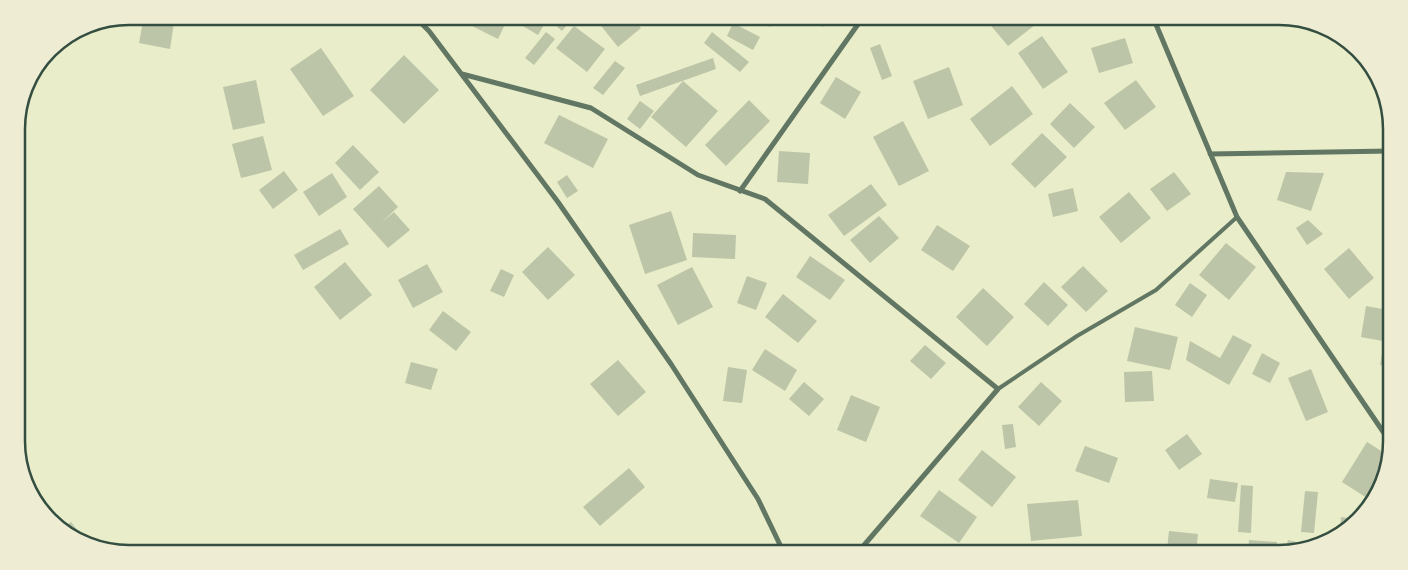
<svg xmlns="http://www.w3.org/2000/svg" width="1408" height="570" viewBox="0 0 1408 570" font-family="'IBM Plex Sans',sans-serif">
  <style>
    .building { fill: #bcc5a7 }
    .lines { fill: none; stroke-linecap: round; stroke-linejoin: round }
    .service { stroke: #617663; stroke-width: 4 }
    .minor { stroke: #617663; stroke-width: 5 }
    .rim { fill: none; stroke: #344e41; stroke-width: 2.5 }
  </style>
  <rect width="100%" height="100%" fill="#e9edc9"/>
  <path class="building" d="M144,16H175L170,49L139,43Z
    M471,18H508L498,39L468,24Z
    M518,18H548L538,35L516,22Z
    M558,18L572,19L562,31L554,24Z
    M603,19H634L641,28L618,47L598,22Z
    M754,19L774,20L770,27Z
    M813,20H829L823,27Z
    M968,21H982L971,26Z
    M987,21H1032L1035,25L1008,46Z
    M733,23L760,37L753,50L727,36Z
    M574,26L605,49L587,72L556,48Z
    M546,32L555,39L534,65L525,58Z
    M712,32L749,62L740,72L704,43Z
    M1042,36L1068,72L1043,89L1018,53Z
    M1125,38L1133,63L1099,73L1091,48Z
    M880,44L892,76L882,80L870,48Z
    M321,48L354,96L323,116L290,69Z
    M404,55L439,90L404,124L370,90Z
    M713,58L716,69L640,96L636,85Z
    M615,61L625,68L603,95L593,88Z
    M949,67L963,105L928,119L913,81Z
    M836,77L861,92L845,119L820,103Z
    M256,80L265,123L233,130L223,87Z
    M1136,80L1156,107L1125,130L1104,103Z
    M683,81L718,111L686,147L651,117Z
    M1012,86L1033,114L990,146L970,119Z
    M749,100L770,121L726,166L705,145Z
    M640,101L654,111L640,129L627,119Z
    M1070,103L1095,127L1074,148L1050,124Z
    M559,115L608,139L593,168L544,143Z
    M903,121L929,171L899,186L873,137Z
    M1042,133L1067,157L1035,188L1011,164Z
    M263,136L272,170L241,178L232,144Z
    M353,145L379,172L360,190L335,163Z
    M779,151L810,153L808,184L777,182Z
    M284,171L298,190L273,209L259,190Z
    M1174,172L1191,194L1167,211L1150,189Z
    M1286,172L1324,173L1311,211L1277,200Z
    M332,173L347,197L319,216L303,192Z
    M567,175L578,191L567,198L557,182Z
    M871,184L887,205L844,236L828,215Z
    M379,186L398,207L380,224L394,212L410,230L388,248L353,209Z
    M1073,188L1078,211L1053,217L1048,194Z
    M1129,192L1151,218L1121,243L1099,217Z
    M671,211L687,260L645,274L629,225Z
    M879,216L899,238L870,263L850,240Z
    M1308,220L1323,234L1307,245L1296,228Z
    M937,225L970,246L953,271L921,250Z
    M340,229L349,244L303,270L294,255Z
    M693,233L736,235L735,259L692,257Z
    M1226,243L1256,267L1229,300L1199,275Z
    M548,247L575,275L548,300L522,272Z
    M1349,248L1374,278L1349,299L1324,269Z
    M810,256L845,280L830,300L796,277Z
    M345,262L372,295L340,320L314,287Z
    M427,264L443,292L413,308L398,280Z
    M1083,266L1108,291L1086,312L1061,287Z
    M692,267L713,307L678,325L657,285Z
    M501,269L514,275L504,297L490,291Z
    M747,276L767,283L756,310L737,303Z
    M1044,282L1068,305L1048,326L1024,304Z
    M1190,283L1207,295L1192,317L1175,305Z
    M983,288L1014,317L987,346L956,317Z
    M783,294L817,321L798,343L765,317Z
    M1366,306L1388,310V342L1361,337Z
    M443,311L471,332L456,351L429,330Z
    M1135,327L1178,337L1170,370L1127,361Z
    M1233,335L1252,345L1229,385L1186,360L1190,341L1220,358Z
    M925,345L946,363L931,379L910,361Z
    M1383,348L1387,349V366L1380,365Z
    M765,349L797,370L785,391L752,370Z
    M1262,353L1280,363L1270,383L1252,374Z
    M618,360L646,392L618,416L590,384Z
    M411,362L438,369L431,390L405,383Z
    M728,367L747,370L742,403L723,401Z
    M1311,369L1328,412L1306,421L1288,378Z
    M1152,371L1154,401L1125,402L1124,372Z
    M804,382L824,399L809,416L789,399Z
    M1041,382L1062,401L1039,426L1018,407Z
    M851,395L880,407L866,442L837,430Z
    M1013,424L1016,447L1005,449L1002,425Z
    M1187,434L1202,454L1179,470L1165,450Z
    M1367,442L1386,454V469L1367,498L1342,482Z
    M1085,446L1118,458L1109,483L1075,471Z
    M982,450L1016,477L992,507L958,480Z
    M629,468L645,487L600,526L583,507Z
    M1210,479L1238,483L1235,502L1207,498Z
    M1241,485L1253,486L1251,533L1238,532Z
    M939,490L977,517L959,543L920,516Z
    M1305,491L1318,492L1314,533L1301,532Z
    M1078,500L1082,536L1031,541L1027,504Z
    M1341,517L1356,519L1347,531L1340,534Z
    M71,522L87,542L86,543L63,528Z
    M1169,531L1198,534L1196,552L1167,550Z
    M1249,540L1277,542L1276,553H1248Z
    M1288,540L1308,545L1284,554Z"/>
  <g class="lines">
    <path class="service" d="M998,389L1077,336L1156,290L1237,217"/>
    <path class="minor" d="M416,18L429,31L558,202L671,364L758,499L783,551
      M1155,22L1237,217L1386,436
      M462,74L591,108L698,175L765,199L998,389L859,551
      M1210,154L1390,151
      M740,191L861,20"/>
  </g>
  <path d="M0 0H1408V570H0ZM129 25H1279A104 104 0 0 1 1383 129V441A104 104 0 0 1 1279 545H129A104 104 0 0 1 25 441V129A104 104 0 0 1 129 25Z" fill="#eeecd3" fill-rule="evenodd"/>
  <path class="rim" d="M129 25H1279A104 104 0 0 1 1383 129V441A104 104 0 0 1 1279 545H129A104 104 0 0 1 25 441V129A104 104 0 0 1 129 25Z"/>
</svg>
